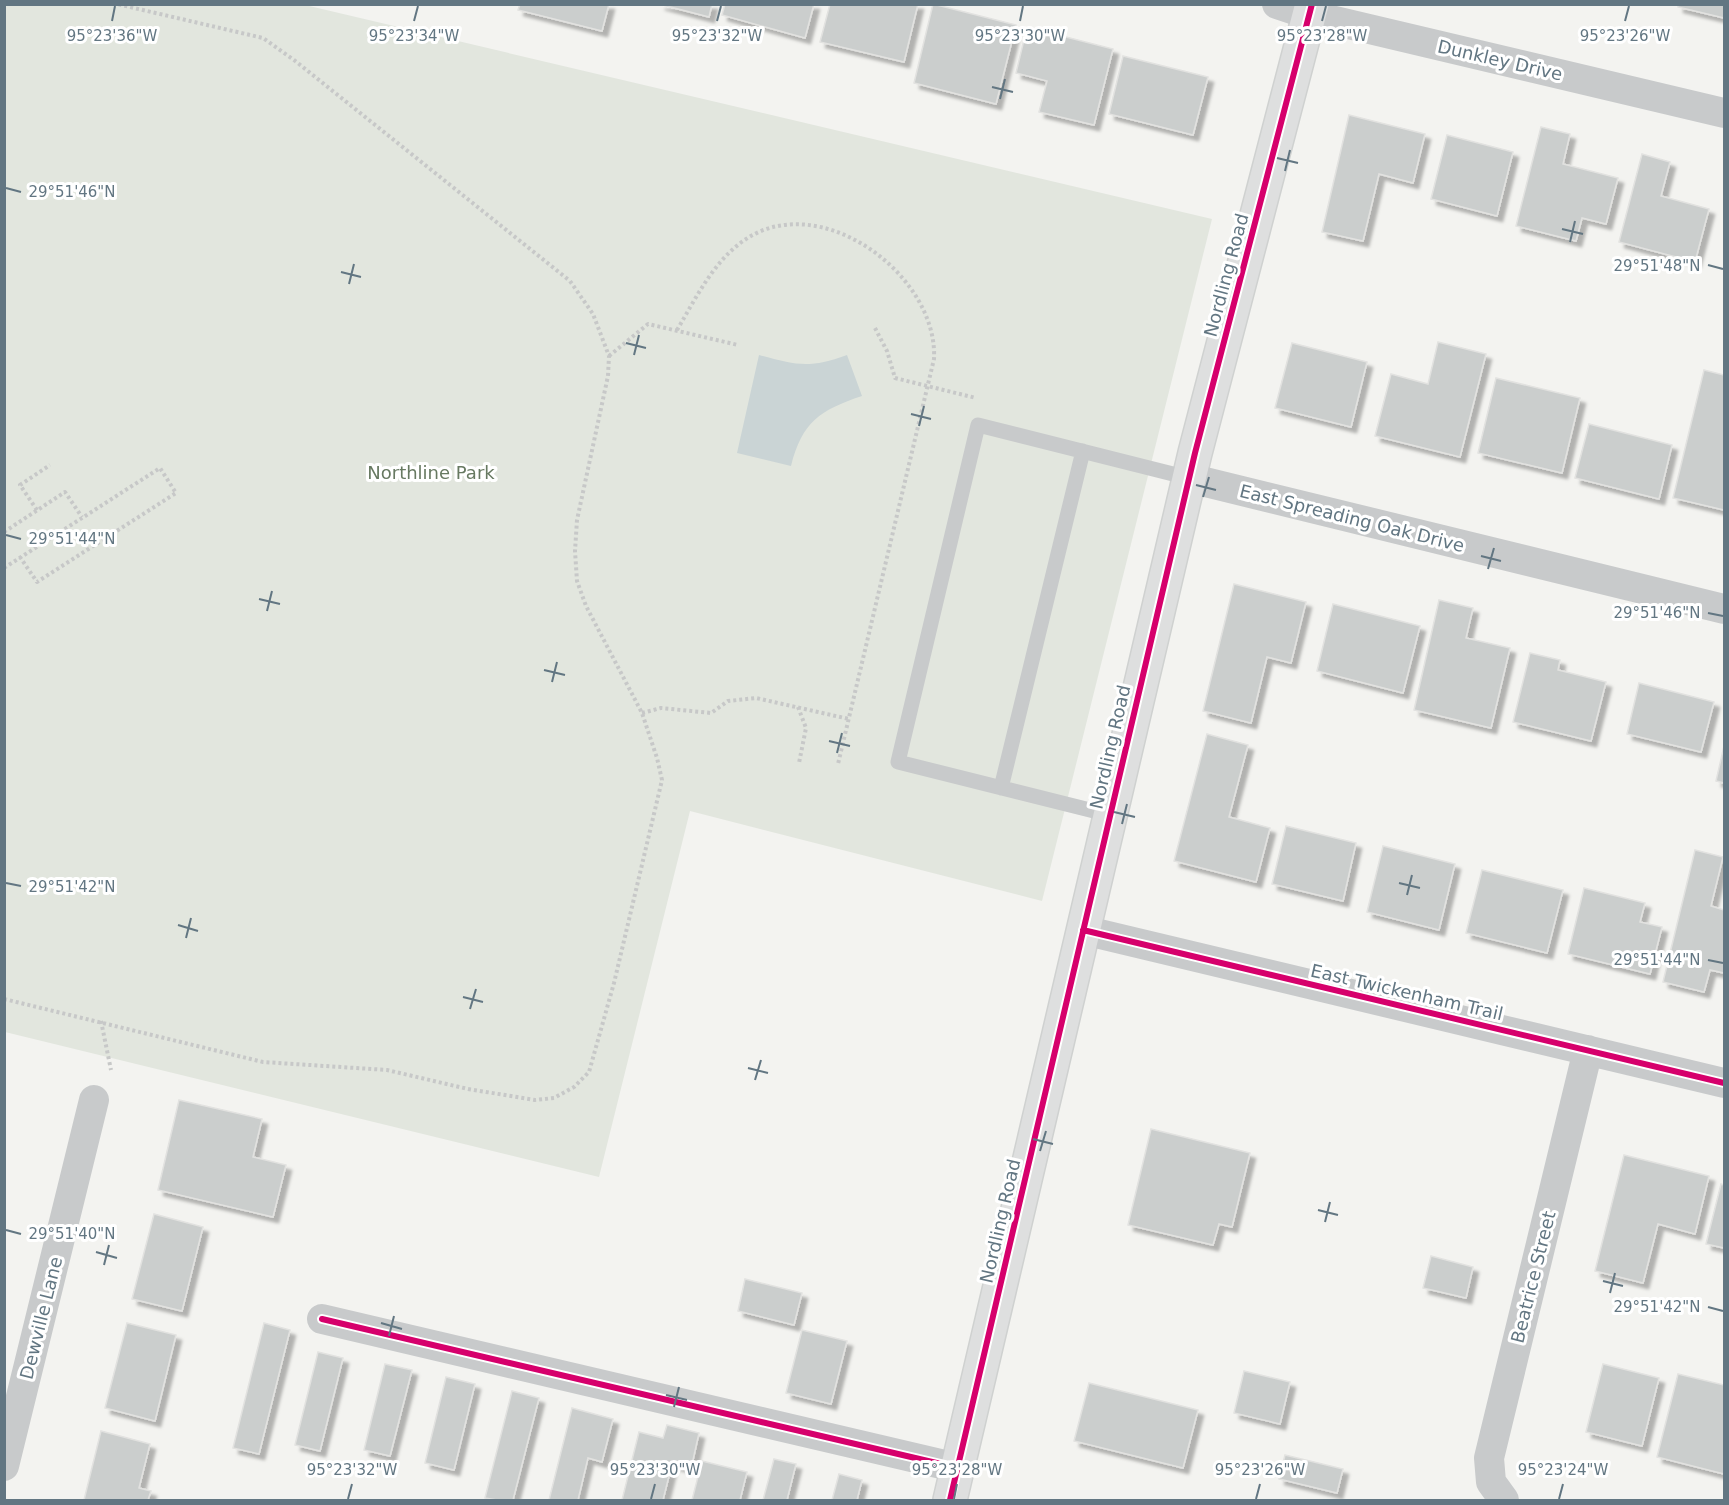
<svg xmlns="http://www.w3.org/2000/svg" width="1729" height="1505" viewBox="0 0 1729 1505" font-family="'DejaVu Sans',sans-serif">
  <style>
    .green { fill: #e2e6de }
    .water { fill: #cad4d5 }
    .building { fill: #cbcecd; stroke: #e2e2e0; stroke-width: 1.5; filter: url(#shadow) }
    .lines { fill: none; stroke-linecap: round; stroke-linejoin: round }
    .secondary-casing { stroke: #cfd1d0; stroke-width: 36 }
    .path { stroke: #c7c8c8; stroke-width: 4; stroke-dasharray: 3 3; stroke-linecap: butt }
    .lane { stroke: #c8cacb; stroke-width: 15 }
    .street { stroke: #c8cacb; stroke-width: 30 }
    .secondary { stroke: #dedfdf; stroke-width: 33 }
    .cycleway-casing { stroke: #fff; stroke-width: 10 }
    .cycleway { stroke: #d6006c; stroke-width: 6 }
    .ticks { fill: none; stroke: #627682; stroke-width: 2 }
    .labels { text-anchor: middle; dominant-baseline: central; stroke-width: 6; stroke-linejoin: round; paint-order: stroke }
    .street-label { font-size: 18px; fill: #627682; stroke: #fff }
    .park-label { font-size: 18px; fill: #677961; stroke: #fff }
    .ticks-label { font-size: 15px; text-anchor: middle; fill: #627682; stroke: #fff; stroke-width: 6; stroke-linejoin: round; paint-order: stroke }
  </style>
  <defs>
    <filter id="shadow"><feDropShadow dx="5.5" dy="5.5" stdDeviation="1.5" flood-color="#0004"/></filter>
  </defs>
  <rect width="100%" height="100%" fill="#f3f3f0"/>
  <path class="green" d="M5,5H305L1212,219L1042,901L690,811L599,1177L5,1032Z"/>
  <path class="water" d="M759,355C797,365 808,369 847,355L862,396C820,410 802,422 791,466L737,453Z"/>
  <path class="building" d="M520,4H609L602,31L518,10Z
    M659,4H712L709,17Z
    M725,4H814L805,38L722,15Z
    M830,4H918L904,62L820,42Z
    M933,4L1016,25L996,104L914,83Z
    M1678,4H1724V18L1678,7Z
    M1027,27L1113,49L1094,125L1039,112L1047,81L1016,73Z
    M1123,56L1208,77L1193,135L1109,114Z
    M1349,115L1425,134L1413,183L1379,174L1363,241L1322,232Z
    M1541,127L1570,134L1563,164L1618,178L1606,224L1582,218L1576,241L1516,226Z
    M1447,135L1513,152L1497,216L1431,199Z
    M1642,154L1670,162L1661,196L1709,209L1695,262L1619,242Z
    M1438,342L1486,354L1460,457L1375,436L1391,374L1428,384Z
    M1292,343L1367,362L1351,427L1275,408Z
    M1704,370L1724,375V510L1673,498Z
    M1496,378L1580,398L1562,473L1478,453Z
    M1589,424L1672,445L1659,499L1575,478Z
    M1234,584L1306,602L1291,663L1267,657L1251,723L1203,711Z
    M1439,600L1473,608L1466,638L1510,648L1491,728L1414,710Z
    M1333,604L1420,626L1403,693L1317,671Z
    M1530,653L1560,660L1558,670L1606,682L1591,741L1513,722Z
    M1639,683L1714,702L1701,752L1627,734Z
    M1207,734L1248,745L1229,817L1270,828L1256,882L1174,861Z
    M1724,746V783L1716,781Z
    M1286,826L1356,843L1343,901L1272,884Z
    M1383,846L1455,864L1439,930L1367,912Z
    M1695,850L1723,857L1711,906L1724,910V973L1710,970L1704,992L1663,982Z
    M1482,870L1563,890L1547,953L1466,933Z
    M1584,888L1645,903L1640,922L1662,927L1650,974L1568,954Z
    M179,1100L262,1119L253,1157L286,1165L273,1217L158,1190Z
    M1151,1129L1250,1153L1232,1227L1219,1224L1213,1245L1128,1225Z
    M1624,1155L1709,1176L1695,1234L1658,1224L1643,1283L1595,1271Z
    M1721,1184L1724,1185V1248L1706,1244Z
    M154,1214L203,1227L182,1311L132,1299Z
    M1431,1256L1473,1267L1466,1298L1423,1288Z
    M745,1279L802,1293L794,1325L738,1311Z
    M127,1323L176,1335L155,1421L105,1408Z
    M264,1323L290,1330L259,1454L233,1448Z
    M802,1330L847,1341L831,1404L786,1393Z
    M318,1352L343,1358L320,1451L295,1445Z
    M385,1364L412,1370L390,1456L364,1450Z
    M1603,1364L1659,1378L1642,1446L1586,1432Z
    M1244,1371L1290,1382L1280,1424L1234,1413Z
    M1678,1374L1724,1385V1474L1657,1457Z
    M446,1377L475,1384L454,1470L425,1463Z
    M1089,1383L1198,1410L1183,1468L1074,1441Z
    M512,1391L539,1398L513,1500H497L485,1498Z
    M572,1408L613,1419L602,1462L588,1458L578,1500H549Z
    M667,1425L699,1433L691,1469L672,1464L663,1500H622L639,1432L663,1438Z
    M101,1431L150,1444L139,1488L151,1491L148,1500H84Z
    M1285,1455L1343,1469L1337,1493L1279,1479Z
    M774,1459L796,1464L787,1500H763Z
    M702,1461L747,1472L740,1500H692Z
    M839,1474L862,1480L857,1500H832Z"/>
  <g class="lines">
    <defs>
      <path id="secondary" d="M950,1500L1195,453L1312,4"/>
    </defs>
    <use href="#secondary" class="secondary-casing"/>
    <path class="path" d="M875,328L887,351L895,378L976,398
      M677,330C699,293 719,249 761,231C836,200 938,281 934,359L838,764
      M609,356L648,324L738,345
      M37,510L20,485L50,465
      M4,532L65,492L82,517
      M4,568L160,468L176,493L37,582L20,557
      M798,707L806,728L799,763
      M642,713L661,708L711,713L728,701L756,698L849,719
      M4,999L263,1062L387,1070L468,1089L535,1100L554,1098L574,1087L589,1072L614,983L662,780L657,758L642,713L586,606L577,581L575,551L577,520L608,376L609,356L593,314L570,281L294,60L263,38L117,4
      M101,1021L111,1070"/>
    <path class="lane" d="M1001,788L1083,451
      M1110,815L898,762L978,425L1189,478"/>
    <path class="street" d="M1277,4L1310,15L1724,113
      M1189,478L1724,609
      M1083,930L1724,1083
      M322,1319L958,1468
      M4,1466L94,1100
      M1504,1500L1491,1482L1489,1458L1588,1050"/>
    <use href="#secondary" class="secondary"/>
    <defs>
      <path id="cycleway" d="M1083,930L1724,1083
        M322,1319L958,1468
        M950,1500L1195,453L1312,4"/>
    </defs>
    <use href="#cycleway" class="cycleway-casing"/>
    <use href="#cycleway" class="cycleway"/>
  </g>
  <path class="ticks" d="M112,21L115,6M414,21L418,6M717,21L721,6M1020,21L1023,6M1322,21L1326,6M1625,21L1629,6M992,87L1013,92M1000,99L1005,79M1277,158L1298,163M1285,171L1290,150M6,188L21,192M1562,229L1583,234M1570,242L1575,221M1708,265L1723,269M341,272L361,277M349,284L354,264M626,343L646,348M634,355L639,335M911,414L931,419M919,426L924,406M1196,485L1216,490M1203,497L1209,477M6,535L21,539M1481,556L1501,561M1488,569L1494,548M259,599L280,604M267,611L272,591M1708,613L1723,616M544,670L565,675M552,682L557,662M829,741L850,746M837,753L842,733M1114,812L1135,817M1122,824L1127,804M6,883L21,886M1399,883L1420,888M1407,895L1412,875M178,925L198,931M186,938L191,918M1708,960L1723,963M463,997L483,1002M470,1009L476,989M748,1068L768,1073M755,1080L761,1060M1033,1139L1053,1144M1040,1151L1046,1131M1318,1210L1338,1215M1325,1222L1330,1202M6,1230L21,1234M96,1252L117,1258M104,1265L109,1245M1603,1281L1623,1286M1610,1293L1615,1273M1708,1307L1723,1311M381,1323L402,1329M389,1336L394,1316M666,1395L687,1400M674,1407L679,1387M348,1499L352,1484M651,1499L655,1484M954,1499L957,1484M1256,1499L1260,1484M1559,1499L1563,1484"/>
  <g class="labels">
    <g class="street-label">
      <text transform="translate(1500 60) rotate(13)">Dunkley Drive</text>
      <text transform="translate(1226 275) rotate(-75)">Nordling Road</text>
      <text transform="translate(1352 518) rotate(14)">East Spreading Oak Drive</text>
      <text transform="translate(1110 747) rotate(-77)">Nordling Road</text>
      <text transform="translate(1407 992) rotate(13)">East Twickenham Trail</text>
      <text transform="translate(1000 1221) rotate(-77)">Nordling Road</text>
      <text transform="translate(1533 1277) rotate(-76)">Beatrice Street</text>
      <text transform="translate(41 1318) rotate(-76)">Dewville Lane</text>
    </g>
    <g class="park-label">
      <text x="431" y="472">Northline Park</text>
    </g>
  </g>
  <g class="ticks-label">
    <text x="112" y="41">95°23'36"W</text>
    <text x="414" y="41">95°23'34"W</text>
    <text x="717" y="41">95°23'32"W</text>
    <text x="1020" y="41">95°23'30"W</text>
    <text x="1322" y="41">95°23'28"W</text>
    <text x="1625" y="41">95°23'26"W</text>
    <text x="72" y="197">29°51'46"N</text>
    <text x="1657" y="271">29°51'48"N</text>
    <text x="72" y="544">29°51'44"N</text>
    <text x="1657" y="618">29°51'46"N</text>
    <text x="72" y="892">29°51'42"N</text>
    <text x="1657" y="965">29°51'44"N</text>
    <text x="72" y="1239">29°51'40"N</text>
    <text x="1657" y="1312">29°51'42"N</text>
    <text x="352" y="1475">95°23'32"W</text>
    <text x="655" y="1475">95°23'30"W</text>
    <text x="957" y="1475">95°23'28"W</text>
    <text x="1260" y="1475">95°23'26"W</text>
    <text x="1563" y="1475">95°23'24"W</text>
  </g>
  <rect width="1729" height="1505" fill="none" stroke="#627682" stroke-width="12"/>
</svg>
